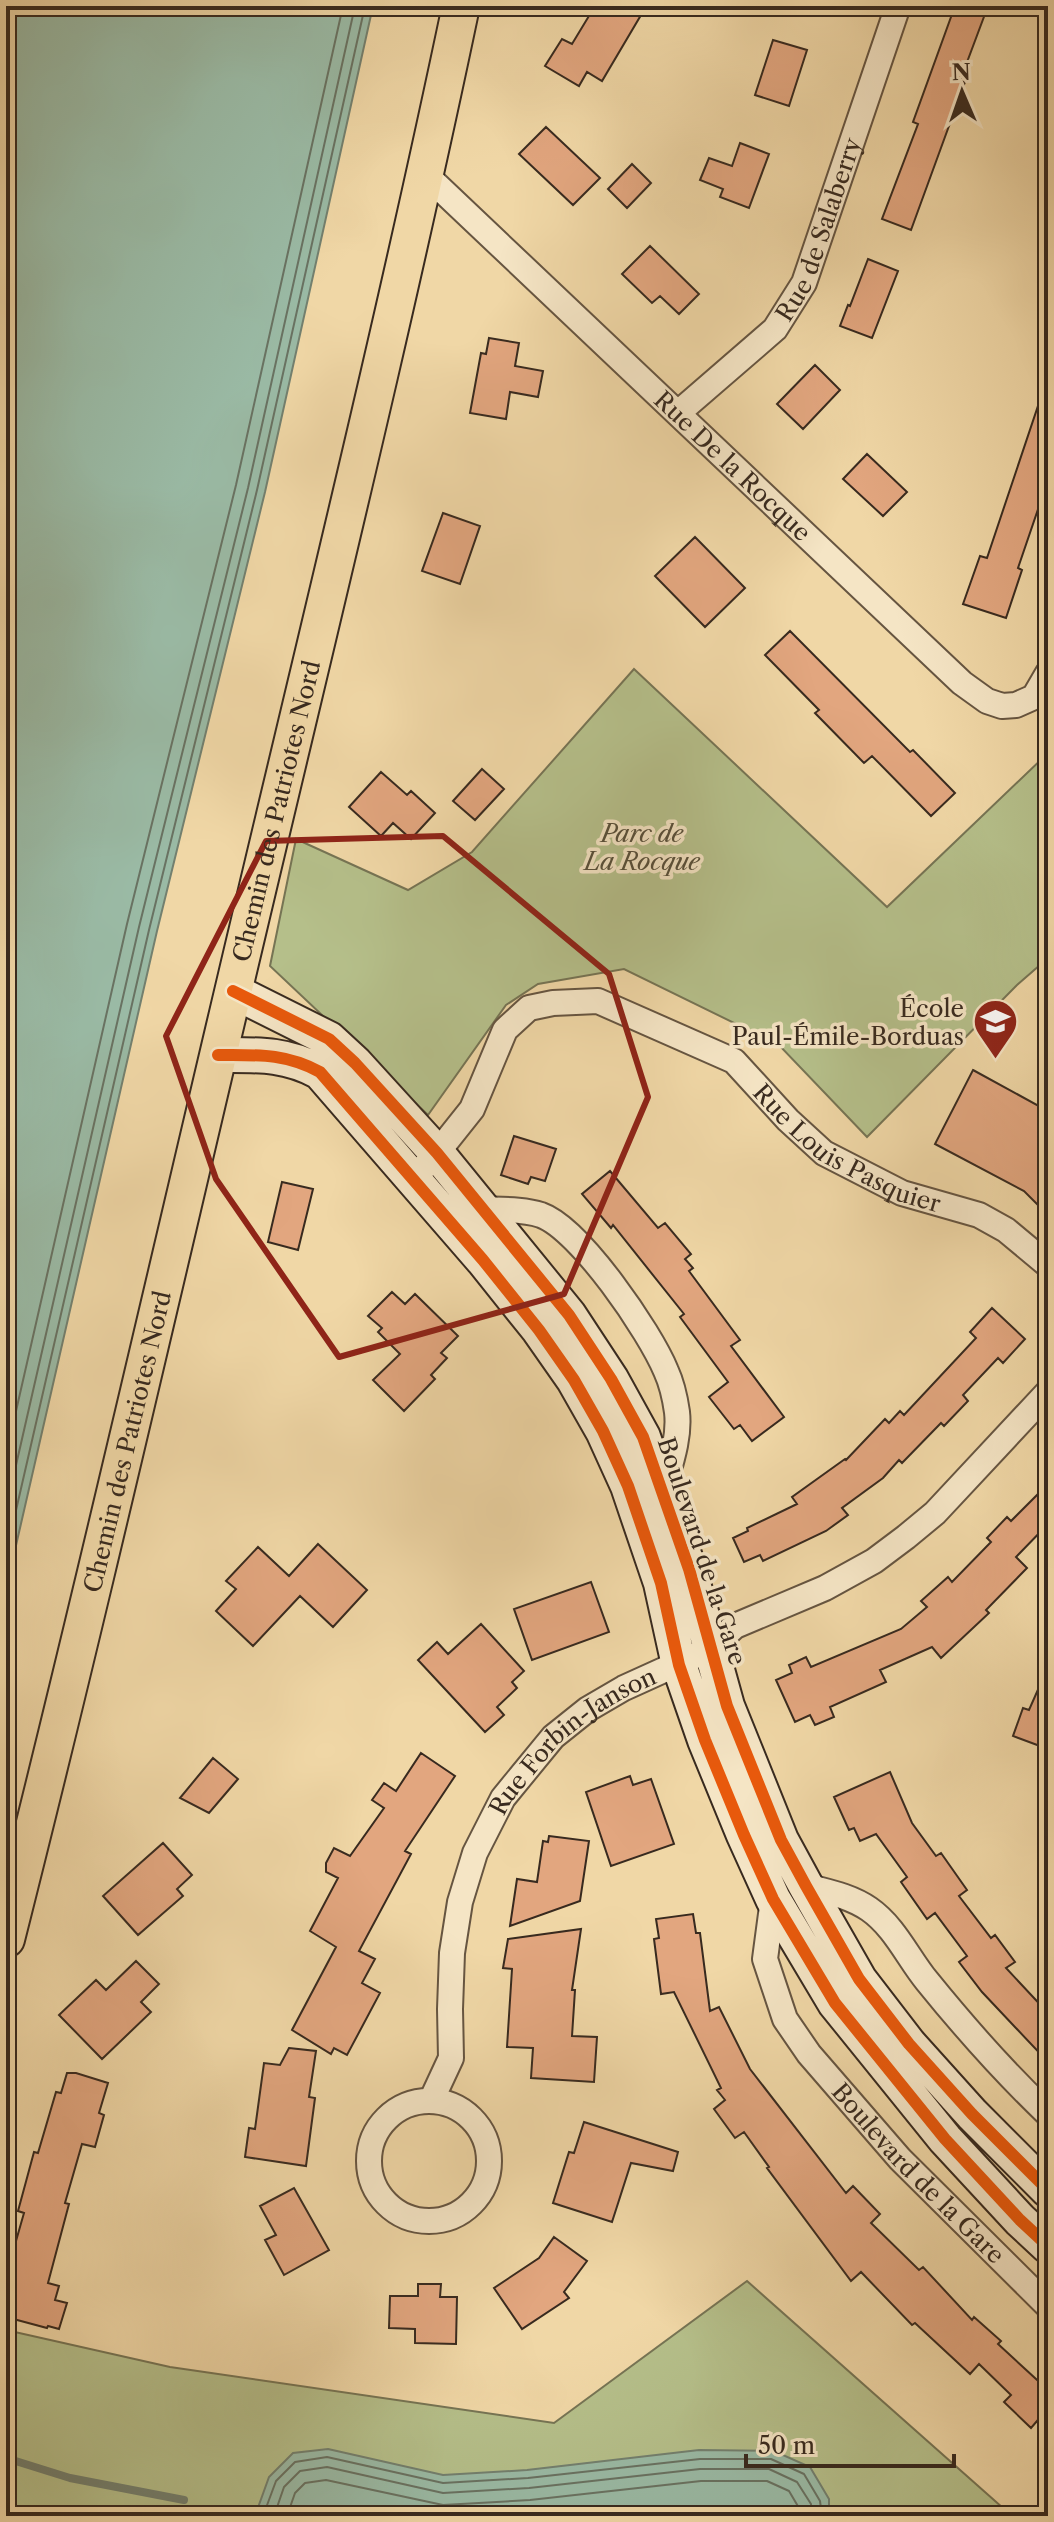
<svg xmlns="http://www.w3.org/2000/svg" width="1054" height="2522" viewBox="0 0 1054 2522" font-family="'Libre Caslon Text',serif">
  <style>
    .green { fill: #b5bf8a; stroke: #767454; stroke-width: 2 }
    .water { fill: #9abaa5; stroke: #73806f; stroke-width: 2 }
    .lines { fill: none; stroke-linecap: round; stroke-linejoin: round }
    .shore { stroke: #697262; stroke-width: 2 }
    .stream { stroke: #73806f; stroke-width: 8 }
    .building { fill: #e2a67f; stroke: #382a1f; stroke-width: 2 }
    .street-casing { stroke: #665541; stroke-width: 28 }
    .secondary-casing { stroke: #382a1f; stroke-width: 38 }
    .primary-casing { stroke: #382a1f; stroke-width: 40 }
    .street { stroke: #f5e5c5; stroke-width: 24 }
    .secondary { stroke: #f5e5c5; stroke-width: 34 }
    .primary { stroke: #f0d7a6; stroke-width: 36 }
    .cycleway-casing { stroke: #f5e5c5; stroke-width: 17 }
    .cycleway { stroke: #e8590c; stroke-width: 12 }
    .marked { fill: none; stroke: #8f2418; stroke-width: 6; stroke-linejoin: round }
    .labels { text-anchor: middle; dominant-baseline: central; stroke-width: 7; stroke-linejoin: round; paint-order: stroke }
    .street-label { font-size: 24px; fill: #382a1f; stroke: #f5e5c5 }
    .park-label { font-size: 24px; font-style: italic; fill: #574f3a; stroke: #f5e5c5 }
    .poi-label { font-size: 24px; fill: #382a1f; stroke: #f5e5c5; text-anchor: end }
  </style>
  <rect width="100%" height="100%" fill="#f0d7a6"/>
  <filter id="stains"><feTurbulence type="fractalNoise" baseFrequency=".0025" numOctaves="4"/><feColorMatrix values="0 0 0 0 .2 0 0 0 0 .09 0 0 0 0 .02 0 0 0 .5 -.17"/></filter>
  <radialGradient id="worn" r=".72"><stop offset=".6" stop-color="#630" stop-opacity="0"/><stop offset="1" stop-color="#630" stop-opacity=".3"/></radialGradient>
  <path class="green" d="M634,669L887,907L1048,753V958L1017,985L867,1137L779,1045L624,969L538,984L506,1005L428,1115L270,966L296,839L408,890L472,852Z
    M747,2281L1012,2516H6V2330L170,2367L554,2423Z"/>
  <path class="water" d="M6,6H373L265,492L157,931L6,1589Z
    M328,2449L443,2475L527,2470L699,2450L774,2451L810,2467L829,2499V2516H255L269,2477L293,2453Z"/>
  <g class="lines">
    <path class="shore" d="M6,1455L127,924L236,485L343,6
      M6,1509L139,927L248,488L355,6
      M6,1554L149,930L257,490L365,6
      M263,2516L276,2481L295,2462L327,2457L443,2483L528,2478L700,2459H771L804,2474L820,2501L822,2516
      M274,2516L284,2487L300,2471L327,2467L443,2493L529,2488L700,2469H769L797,2482L811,2504V2516
      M287,2516L295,2493L305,2483L326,2480L443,2505L530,2500L701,2481H767L789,2491L799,2508V2516"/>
    <path class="stream" d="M6,2458L70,2478L184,2500"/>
  </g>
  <path class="building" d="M595,6H626L641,15L602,81L587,72L579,86L545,66L562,39L572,44Z
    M955,6H988L960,81L965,82L911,230L882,219L918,124L913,122Z
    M773,40L807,50L789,106L755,95Z
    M546,127L600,178L573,205L519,154Z
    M740,143L769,154L749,208L720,197L723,189L700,180L709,158L732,166Z
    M632,164L651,183L627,208L608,189Z
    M650,246L699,294L679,314L660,296L652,303L622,274Z
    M868,259L898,271L872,338L840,326L848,305L850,306Z
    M489,338L519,343L515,366L543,371L538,397L510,392L506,419L470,413L481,353L486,354Z
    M815,365L840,390L803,429L777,404Z
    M1044,388H1048V480L1018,568L1022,570L1006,618L963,604L980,556L987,558Z
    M867,454L907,492L883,516L843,479Z
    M443,513L480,526L460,584L422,571Z
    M695,537L745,588L705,627L655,576Z
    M790,631L910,752L913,750L955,793L931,816L872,756L864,763L815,713L819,710L765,655Z
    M482,769L504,789L475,820L453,801Z
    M381,772L407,795L411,791L435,813L411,839L393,823L381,836L349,807Z
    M973,1070L1048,1111V1215L1024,1191L935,1144Z
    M514,1136L556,1149L545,1181L531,1177L528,1184L501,1175Z
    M610,1171L658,1228L665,1223L691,1254L685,1259L693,1268L689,1271L740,1340L731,1346L784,1417L752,1441L740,1425L734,1429L709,1397L728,1382L680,1317L684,1314L613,1225L611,1228L582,1194Z
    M282,1182L313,1189L298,1250L268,1242Z
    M392,1292L405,1304L415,1294L458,1336L441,1353L447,1358L431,1375L435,1379L404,1411L373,1380L400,1354L378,1332L382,1328L368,1316Z
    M992,1308L1025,1339L1003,1363L998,1358L963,1395L968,1401L944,1426L941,1423L902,1463L899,1460L883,1478L842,1508L848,1515L826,1531L763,1561L760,1555L744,1562L733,1538L748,1531L747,1528L797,1504L792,1497L845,1459L846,1460L885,1419L889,1423L900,1411L904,1415L976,1338L970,1332Z
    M1048,1484V1524L1016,1557L1027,1568L986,1610L989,1613L941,1658L932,1647L880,1670L886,1682L830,1707L834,1717L815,1725L810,1715L795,1722L776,1680L792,1673L789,1665L806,1657L811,1667L901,1629L927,1607L921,1601L948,1577L952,1582L991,1542L987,1538L1007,1517L1011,1521Z
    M318,1544L367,1590L333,1627L300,1596L253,1646L216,1611L236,1589L226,1581L258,1547L289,1576Z
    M591,1582L609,1632L532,1660L514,1609Z
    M481,1624L524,1671L512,1682L517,1688L497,1707L504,1715L485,1732L418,1660L437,1642L448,1654Z
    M1048,1667V1749L1013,1736L1023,1708L1029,1710Z
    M421,1753L455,1776L405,1851L411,1854L359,1951L375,1959L362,1983L380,1993L347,2055L334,2048L331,2054L292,2030L336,1947L310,1931L338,1878L326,1872V1863L334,1848L350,1856L384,1808L372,1800L384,1783L396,1791Z
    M213,1758L238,1779L209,1813L180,1798Z
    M890,1772L912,1823L936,1856L941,1853L967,1890L959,1896L991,1938L995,1935L1015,1962L1006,1968L1048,2013V2062L982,1992L959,1962L967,1956L935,1913L927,1919L901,1882L907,1877L876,1834L860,1841L854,1828L849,1830L834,1797Z
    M630,1776L633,1785L651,1779L674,1844L611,1866L586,1792Z
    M549,1836L589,1841L580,1901L510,1926L517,1879L537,1882L543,1841L548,1842Z
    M163,1843L192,1875L177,1889L183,1896L138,1935L103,1896Z
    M693,1914L696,1933H700L710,2011L719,2007L750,2069L846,2193L853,2186L880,2214L871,2223L919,2270L923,2267L972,2320L974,2317L1001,2341L998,2344L1048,2390V2431L1037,2421L1031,2428L1004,2402L1011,2395L979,2364L970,2374L915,2323L912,2325L861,2272L851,2281L767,2168L769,2167L744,2132L735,2138L714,2109L725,2100L717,2090L721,2088L674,1992L661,1994L654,1939L659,1938L656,1919Z
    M581,1929L572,1990H575L572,2036L597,2037L594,2082L531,2078L533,2048L507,2047L512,1969L503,1968L508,1939Z
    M136,1961L159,1984L141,2002L151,2012L102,2059L59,2015L96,1980L106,1990Z
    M289,2048L316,2051L309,2097L315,2098L306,2166L245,2157L249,2128L255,2129L264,2063L280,2065Z
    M67,2073H76L108,2083L99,2113L104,2115L95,2147L82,2144L65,2203L69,2204L48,2283L59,2286L55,2300L67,2303L59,2329L48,2326L47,2328L6,2317L15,2278L6,2276L24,2213L18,2211L34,2152L38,2153L56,2092L61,2093Z
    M584,2122L678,2152L673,2171L631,2163L612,2222L553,2203L569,2152L574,2153Z
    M294,2188L329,2250L284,2275L265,2240L276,2235L260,2206Z
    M554,2237L587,2261L564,2292L569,2298L522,2329L494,2288L539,2258Z
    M418,2284H441L440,2297H457L456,2344L415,2343V2329L389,2328L390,2296H418Z"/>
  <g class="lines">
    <defs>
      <g id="street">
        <path id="s1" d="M425,174L962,683L987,701L1002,706L1016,705L1034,697L1048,673"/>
        <path id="s2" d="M678,413L775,329L804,283L898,6"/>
        <path id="s3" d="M413,1179L437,1153L472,1109L505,1030L529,1008L553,1003L598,1001L734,1061L788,1120L824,1153L902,1193L979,1215L1006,1230L1048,1265"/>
        <path d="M480,1209C500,1210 523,1209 541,1215C580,1229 650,1332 666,1371C672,1384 675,1398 677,1412C680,1438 670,1465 663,1490"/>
        <path d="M806,1886C828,1892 850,1896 869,1909C895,1927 908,1958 927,1981C965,2028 1005,2073 1048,2114"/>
        <path id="s4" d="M773,1899L765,1959L785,2019L809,2054L900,2159L1048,2306"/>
        <path id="s5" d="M431,2101L451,2058L450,2009L452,1953L460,1902L475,1853L503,1798L553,1737L588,1709L624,1688L710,1649L735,1626L825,1588L874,1561L906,1537L935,1513L1048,1392"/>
        <circle cx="429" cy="2161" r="60"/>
      </g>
      <path id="secondary" d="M233,991L329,1039L355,1063L437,1153L569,1315L611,1379L643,1437L689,1569L727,1706L781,1840L806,1886L859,1979L909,2044L972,2114L1048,2190
        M218,1055C257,1055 285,1053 320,1072L483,1260L539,1330L574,1380L603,1431L628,1486L661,1583L679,1665L705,1740L744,1835L773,1899L835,2003L945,2139L1020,2220L1048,2246"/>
      <g id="primary">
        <path id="s6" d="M6,1939C86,1623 159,1305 234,988C311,661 392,335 461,6"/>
      </g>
    </defs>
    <use href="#street" class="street-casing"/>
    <use href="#secondary" class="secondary-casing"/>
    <use href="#primary" class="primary-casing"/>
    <use href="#street" class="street"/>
    <use href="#secondary" class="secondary"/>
    <use href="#primary" class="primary"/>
    <defs>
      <path id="cycleway" d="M233,991L329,1039L355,1063L437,1153L569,1315L611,1379L643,1437L689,1569L727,1706L781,1840L806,1886L859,1979L909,2044L972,2114L1048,2190
        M218,1055C257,1055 285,1053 320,1072L483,1260L539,1330L574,1380L603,1431L628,1486L661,1583L679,1665L705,1740L744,1835L773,1899L835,2003L945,2139L1020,2220L1048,2246"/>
    </defs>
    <use href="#cycleway" class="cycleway-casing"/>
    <use href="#cycleway" class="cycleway"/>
  </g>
  <path class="marked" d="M443,836L609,974L648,1097L564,1294L339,1357L216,1179L166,1036L266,841Z"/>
  <defs>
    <symbol id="school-pin" viewBox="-11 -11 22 30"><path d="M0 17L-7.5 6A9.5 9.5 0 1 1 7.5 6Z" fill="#8f2418" stroke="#f5e5c5"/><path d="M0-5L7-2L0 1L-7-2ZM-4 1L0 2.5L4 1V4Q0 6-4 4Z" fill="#fff"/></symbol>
  </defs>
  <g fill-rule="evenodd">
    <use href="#school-pin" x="970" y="996" width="51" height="69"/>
  </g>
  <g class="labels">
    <g class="street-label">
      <text stroke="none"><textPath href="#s2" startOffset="238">Rue de Salaberry</textPath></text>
      <text stroke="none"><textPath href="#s1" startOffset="424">Rue De la Rocque</textPath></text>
      <text stroke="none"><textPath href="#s6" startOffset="1160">Chemin des Patriotes Nord</textPath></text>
      <text stroke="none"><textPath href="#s3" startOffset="574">Rue Louis Pasquier</textPath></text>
      <text stroke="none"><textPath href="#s6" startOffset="512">Chemin des Patriotes Nord</textPath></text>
      <text transform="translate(702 1551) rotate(72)">Boulevard de la Gare</text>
      <text stroke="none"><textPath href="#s5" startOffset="408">Rue Forbin-Janson</textPath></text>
      <text stroke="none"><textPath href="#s4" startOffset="328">Boulevard de la Gare</textPath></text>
    </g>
    <g class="park-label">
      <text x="642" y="833">Parc de<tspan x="642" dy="28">La Rocque</tspan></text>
    </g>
    <g class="poi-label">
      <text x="964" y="1008">École<tspan x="964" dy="28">Paul-Émile-Borduas</tspan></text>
    </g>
  </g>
  <rect width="1054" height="2522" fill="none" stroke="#f0d7a6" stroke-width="32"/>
  <rect x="8" y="8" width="1038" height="2506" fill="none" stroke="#382a1f" stroke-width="4"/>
  <rect x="16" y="16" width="1022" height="2490" fill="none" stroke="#382a1f" stroke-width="2"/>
  <g transform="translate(962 92) rotate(358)" stroke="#f5e5c5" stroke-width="6" paint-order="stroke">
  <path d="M0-6L14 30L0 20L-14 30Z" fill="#382a1f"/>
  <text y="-12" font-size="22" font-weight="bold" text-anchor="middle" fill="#382a1f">N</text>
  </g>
  <path d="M746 2454v12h208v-12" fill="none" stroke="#382a1f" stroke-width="4"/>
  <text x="758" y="2454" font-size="24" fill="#382a1f" stroke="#f5e5c5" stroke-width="6" paint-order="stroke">50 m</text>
  <rect width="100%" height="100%" filter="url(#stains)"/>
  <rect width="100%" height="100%" fill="url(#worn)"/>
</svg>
